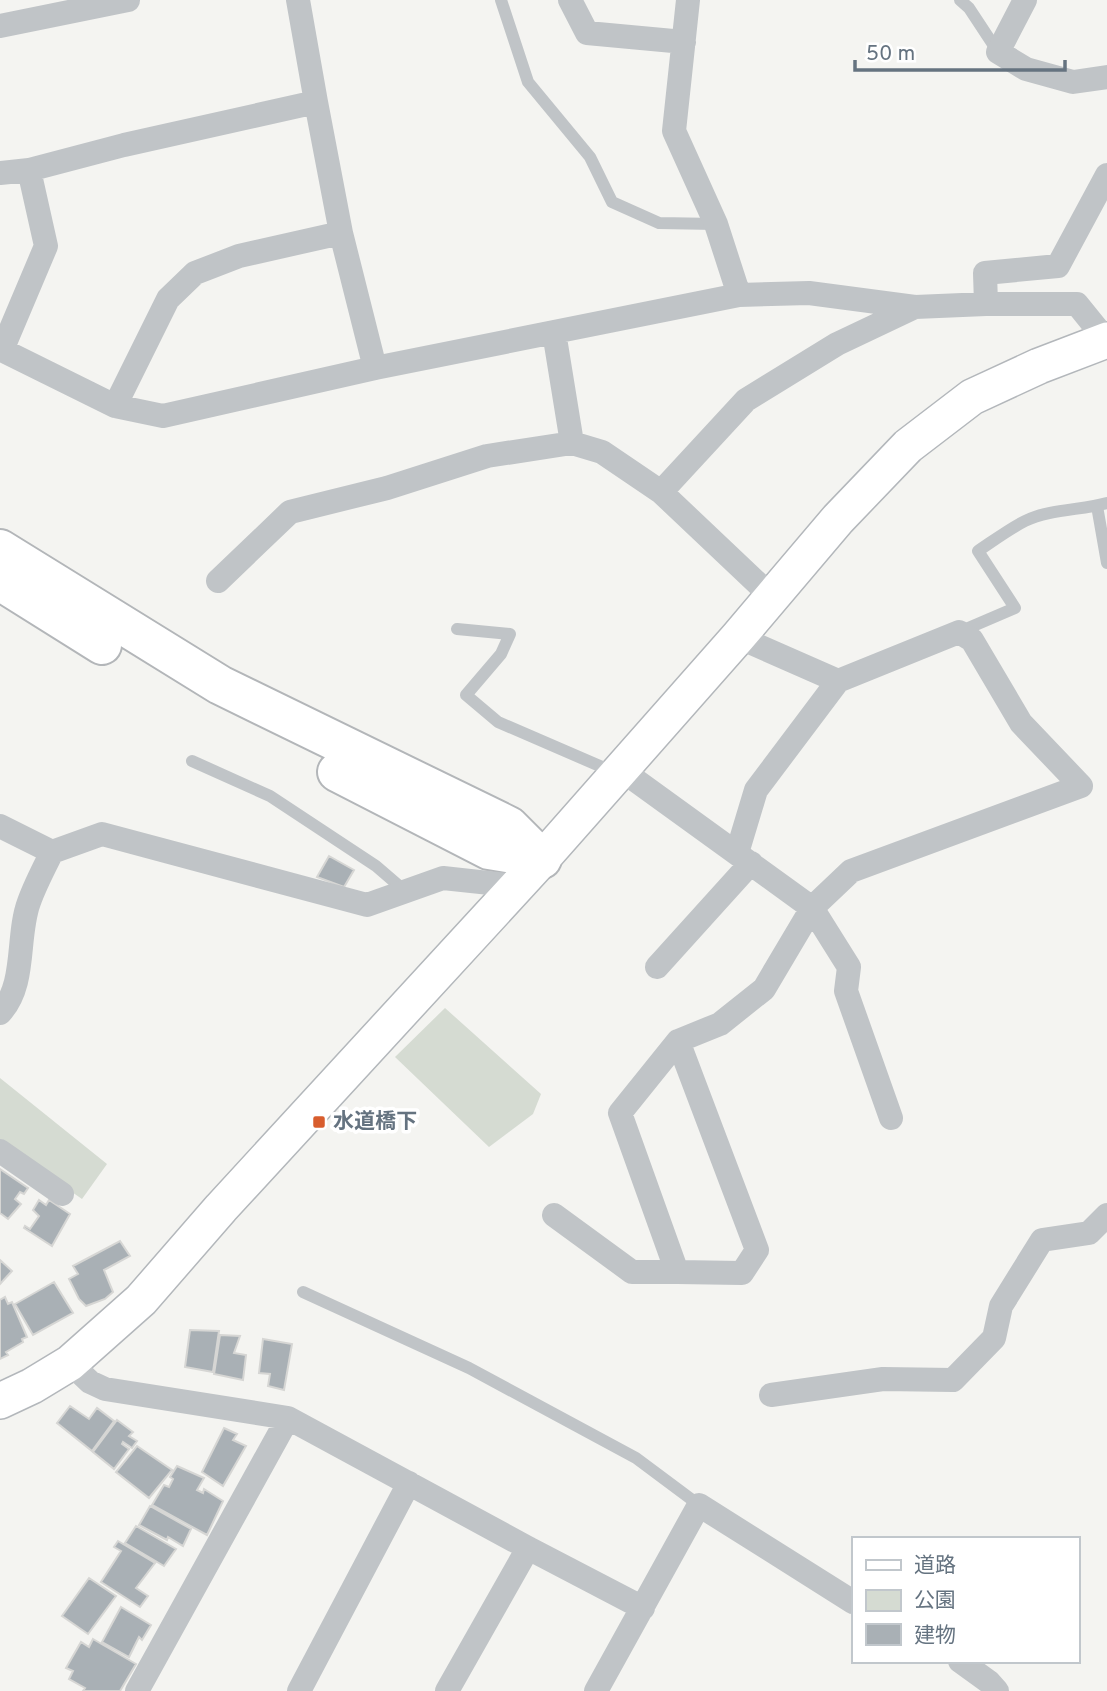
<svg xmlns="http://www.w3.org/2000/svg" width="1107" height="1691" viewBox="0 0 1107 1691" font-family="Overpass,'Noto Sans JP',sans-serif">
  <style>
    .green { fill: #d5dbd2 }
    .building { fill: #a9b0b5; stroke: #d6d6d4; stroke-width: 2 }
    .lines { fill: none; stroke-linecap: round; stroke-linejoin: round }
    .secondary-casing { stroke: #b3b7bb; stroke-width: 38 }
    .highway-casing { stroke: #b3b6b9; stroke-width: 42 }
    .lane { stroke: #c0c4c7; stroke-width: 12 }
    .street { stroke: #c0c4c7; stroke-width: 24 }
    .secondary { stroke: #fff; stroke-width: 35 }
    .highway { stroke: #fff; stroke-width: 38 }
    .poi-dot { fill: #d85d2d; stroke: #fff; stroke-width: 2.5 }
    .labels { text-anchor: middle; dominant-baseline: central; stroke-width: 7; stroke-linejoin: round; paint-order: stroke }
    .poi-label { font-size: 21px; font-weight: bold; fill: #657380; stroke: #fff; text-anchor: start }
  </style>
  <rect width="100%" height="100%" fill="#f4f4f1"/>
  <path class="green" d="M445,1008L541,1094L533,1114L489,1147L395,1057Z
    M0,1078L107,1164L82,1199L0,1142Z"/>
  <path class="building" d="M329,856L354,870L344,887L317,877Z
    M0,1169L28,1188L24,1194L20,1192L15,1199L21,1204L8,1219L0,1213Z
    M39,1200L46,1205L49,1200L70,1214L52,1246L24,1228L25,1226L30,1229L39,1216L33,1210Z
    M120,1241L130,1256L104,1270L113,1292L105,1299L86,1306L79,1299L69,1279L78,1274L73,1266Z
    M0,1260L12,1271L0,1284Z
    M54,1282L73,1313L33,1335L15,1304Z
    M5,1297L8,1304L12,1302L27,1337L22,1339L23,1342L6,1352L8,1355L0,1359V1300Z
    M190,1330L219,1331L213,1372L185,1367Z
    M220,1335L240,1336L234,1353L246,1355L243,1380L214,1374Z
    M263,1339L292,1344L284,1390L268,1386L270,1374L259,1373Z
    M70,1406L89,1419L97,1408L114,1421L92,1451L57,1423Z
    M117,1420L133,1432L129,1436L137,1441L132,1448L123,1442L122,1444L129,1449L114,1469L93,1452Z
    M224,1428L237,1434L233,1440L246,1446L223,1486L202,1472Z
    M137,1446L172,1470L149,1498L116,1472Z
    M177,1466L204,1478L197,1490L203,1493L204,1489L223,1501L207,1535L152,1505L164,1485L169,1487L173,1479L170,1477Z
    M150,1506L191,1529L183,1546L168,1537L167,1540L139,1525Z
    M136,1526L176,1549L164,1566L125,1543Z
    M118,1541L155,1563L136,1588L148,1596L140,1607L101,1582L121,1551L114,1547Z
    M89,1578L116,1596L88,1634L62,1616Z
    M121,1607L151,1625L142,1640L139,1637L129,1657L102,1642Z
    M93,1639L136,1664L120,1691H83L85,1688L69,1679L73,1671L66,1668L81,1642L89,1647Z"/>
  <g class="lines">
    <defs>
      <path id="secondary" d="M0,1401L32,1386L70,1363L141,1300L221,1208L542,859L738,637L838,519L908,446L972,397L1039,366L1107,340"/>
      <path id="highway" d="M0,549L220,685L509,826L542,859
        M0,581L102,645
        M337,772L489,850L542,859"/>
    </defs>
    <use href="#secondary" class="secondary-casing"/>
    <use href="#highway" class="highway-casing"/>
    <path class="lane" d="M501,0L528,82L590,157L612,202L659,223L716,224
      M960,0L969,8L998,52
      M1097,506L1107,563
      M457,629L510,634L501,654L466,695L498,722L616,773
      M959,632L1015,608L978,551C993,541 1009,529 1025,521C1049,509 1083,510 1107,503
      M192,761L270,796L376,866L405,891
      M303,1292L469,1368L636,1458L699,1505"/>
    <path class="street" d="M570,0L587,33L684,42
      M688,0L674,131L716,224L739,295
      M1025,0L998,52L1026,69L1073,82L1107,77
      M0,26L128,0
      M316,102L341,233L375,368
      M0,173L29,170L124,145L316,102L298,0
      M986,304L985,273L1058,266L1107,175
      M554,332L572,443L602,452L661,492L772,597
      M0,349L115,406L163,416L375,368L739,295L809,293L915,307L986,304H1077L1106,340
      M2,350L46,246L29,170
      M115,406L168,299L195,273L239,256L341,233
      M661,492L746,400L837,344L915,307
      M218,581L290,512L387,488L487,456L572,443
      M620,769L812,908L849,967L846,991L891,1118
      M0,826L52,852L102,834L367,905L443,878L517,886
      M737,853L756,790L838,681
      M657,967L751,863
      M0,1013C27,984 16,937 29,902C35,885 44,868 52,852
      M678,1041L757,1250L742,1273L677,1272L620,1113L678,1041L720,1024L764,989L812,908L851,871L1081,786L1021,723L972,640L959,632L838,681L738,637
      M0,1151L62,1194
      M554,1215L632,1272H677
      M70,1363L90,1382L105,1389L288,1418L528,1548L643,1608
      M771,1395L883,1379L953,1380L994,1338L1001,1306L1042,1240L1089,1233L1107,1215
      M960,1661L989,1682L997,1691
      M137,1691L288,1418
      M299,1691L409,1483
      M447,1691L528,1548
      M596,1691L699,1505L853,1602"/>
    <use href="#secondary" class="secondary"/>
    <use href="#highway" class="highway"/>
  </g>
  <rect class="poi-dot" x="312" y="1115" width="14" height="14" rx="3.5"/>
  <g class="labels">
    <g class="poi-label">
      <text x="333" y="1122">水道橋下</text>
    </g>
  </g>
  <rect x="852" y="1537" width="228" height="126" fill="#ffffff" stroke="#c1c7cc" stroke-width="2"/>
  <rect x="866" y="1560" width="35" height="10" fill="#ffffff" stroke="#c1c7cc" stroke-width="2"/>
  <text x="914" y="1572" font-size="21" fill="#657380">道路</text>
  <rect x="866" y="1590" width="35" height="21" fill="#d5dbd2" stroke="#c1c7cc" stroke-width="2"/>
  <text x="914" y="1607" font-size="21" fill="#657380">公園</text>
  <rect x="866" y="1624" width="35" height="21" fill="#a9b0b5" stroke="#c1c7cc" stroke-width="2"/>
  <text x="914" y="1642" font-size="21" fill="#657380">建物</text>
  <path d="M855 60v10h210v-10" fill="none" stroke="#657380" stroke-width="3.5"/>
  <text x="866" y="60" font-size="21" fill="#657380" stroke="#ffffff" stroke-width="5" paint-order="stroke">50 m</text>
</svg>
